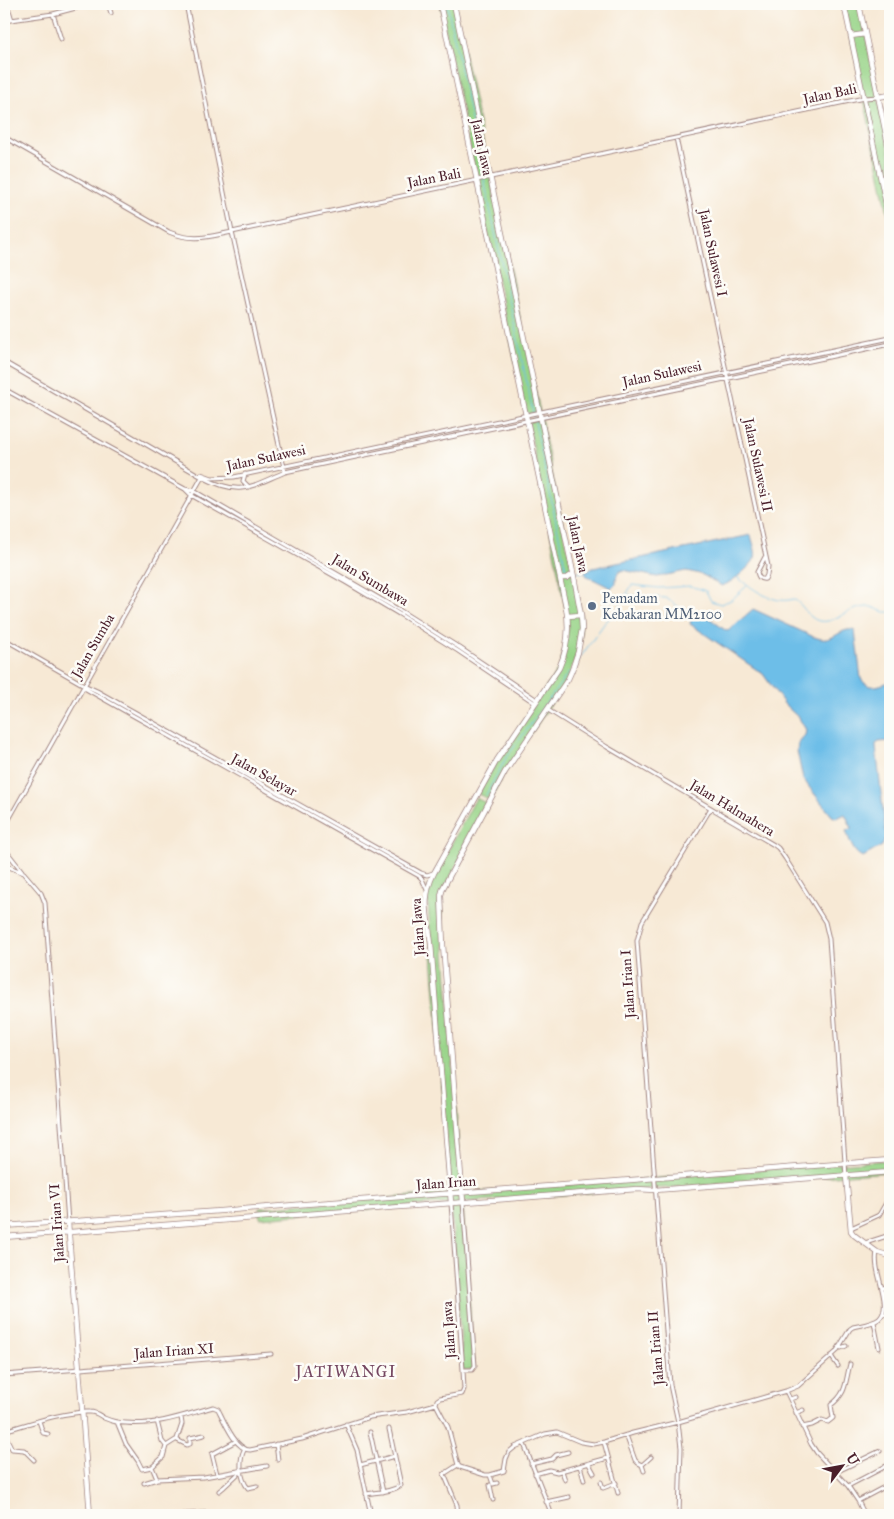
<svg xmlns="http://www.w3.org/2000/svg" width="894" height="1519" viewBox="0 0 894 1519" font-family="'IM FELL Great Primer',serif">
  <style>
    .grass { fill: #98d488; stroke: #717a5a }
    .water { fill: #6dbee8; stroke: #5c6e8a }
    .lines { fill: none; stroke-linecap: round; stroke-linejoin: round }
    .stream { stroke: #6dbee8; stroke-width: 1 }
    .minor-casing { stroke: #a08480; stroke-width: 5 }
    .tertiary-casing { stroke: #a08480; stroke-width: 6 }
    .minor { stroke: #fff; stroke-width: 3 }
    .tertiary { stroke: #fff; stroke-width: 4.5 }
    .service-dot { fill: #5c6f8a; stroke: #fdfcf7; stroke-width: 2 }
    .labels { text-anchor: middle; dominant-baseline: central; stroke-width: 5; stroke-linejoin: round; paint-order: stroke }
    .street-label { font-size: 14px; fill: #4a1f2b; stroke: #fdfcf7 }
    .service-label { font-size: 14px; fill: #4e5e75; stroke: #fdfcf7; text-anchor: start }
    .quarter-label { font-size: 16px; letter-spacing: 1px; fill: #754761; stroke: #fdfcf7 }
  </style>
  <rect width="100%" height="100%" fill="#fdfcf7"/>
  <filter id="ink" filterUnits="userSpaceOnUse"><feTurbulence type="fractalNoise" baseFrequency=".02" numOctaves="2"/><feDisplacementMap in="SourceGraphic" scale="10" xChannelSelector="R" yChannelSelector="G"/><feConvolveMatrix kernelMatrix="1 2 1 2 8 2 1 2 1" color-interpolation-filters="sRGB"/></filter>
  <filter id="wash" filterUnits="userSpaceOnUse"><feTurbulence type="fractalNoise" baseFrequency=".0096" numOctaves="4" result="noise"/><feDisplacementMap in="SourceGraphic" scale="20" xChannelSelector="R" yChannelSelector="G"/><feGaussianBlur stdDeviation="1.12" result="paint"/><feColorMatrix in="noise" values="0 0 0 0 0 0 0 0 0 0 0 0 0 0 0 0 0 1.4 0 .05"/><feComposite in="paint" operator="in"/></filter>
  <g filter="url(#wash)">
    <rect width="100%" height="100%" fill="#f7e9d5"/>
    <path class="grass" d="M440,4H454L540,412L526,414Z
      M844,4H859L890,155V223Z
      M541,418L581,615V640L568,679L505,772L490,800L478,794L508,743L559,668L569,627L528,421Z
      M476,798L488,804L441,895L462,1193L890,1160V1172L463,1202L474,1369L463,1370L451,1203L260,1218L259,1208L450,1193L427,890Z"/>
    <path class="water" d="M751,535C752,541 757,552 755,558C751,567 731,583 722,586L703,575L696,573L686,571L657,577L623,570C616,572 616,578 616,584L611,588L587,576L585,573L586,571L593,568Z
      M753,609L814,637C818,638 822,640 827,639C837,637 845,626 855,631L861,679C870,691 878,685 890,682V741L879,742L876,744V747L886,837L882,846L863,857C853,854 850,840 846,831L852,828L845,814L837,818L832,816L809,787L803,778L801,770L797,751L798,743L805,735L806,730L799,718L785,705L763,674L690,624L693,613H696L700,611L725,630L728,631Z"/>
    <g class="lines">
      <path class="stream" d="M447,4L566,569L569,572
        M576,572L585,573
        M737,577L747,585
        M627,595L666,598L692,616
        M577,662L606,621L614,615L632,585L659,588L691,586L706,591L711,601L721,604L731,600L748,585C760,594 778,604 793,599C803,603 807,618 819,621C832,624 844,612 856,609C861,608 867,606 872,607C878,609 883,613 890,612
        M486,795L506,758L569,672"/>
    </g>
  </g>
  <g filter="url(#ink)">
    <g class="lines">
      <defs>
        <path id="minor" d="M7,4L12,20
          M108,4L111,13
          M186,4L232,232L285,472
          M53,14L61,39
          M4,21L53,14L91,4
          M4,137L169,232C193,242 207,237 232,232L864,98L878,97
          M676,138L768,566L767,575L765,579C759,580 758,576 757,572L765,557
          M4,362L202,477C241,497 249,487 285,472L890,344
          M4,389L185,489L191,495L347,583L399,614L458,651L535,703
          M201,474L212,478L234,477L890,338
          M245,474L243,481L249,487
          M185,489L194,491L401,611L460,648L537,700
          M4,639L84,685
          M548,710L607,747L774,845L778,848L785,858L825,922L829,939L846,1176
          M4,828L202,477
          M4,848L22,871
          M4,865L24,873L41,893L45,903L68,1222
          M427,890L422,879L419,876L132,715L86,689L84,685L97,691L421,873L427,875L433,873
          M463,1202L475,1366L472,1370H463
          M851,1228L879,1215L890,1196
          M865,1243L890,1235
          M883,1288L890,1286
          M884,1314L890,1315
          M874,1322L879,1348
          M839,1347L841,1348L846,1346
          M831,1356L838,1366
          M4,1375L271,1354
          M786,1391L811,1444L817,1453L848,1486L858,1501L865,1515
          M790,1399L796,1397
          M436,1404L448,1427L458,1465L460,1467L485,1475H490L504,1471L506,1459L509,1452L515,1447L545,1434L557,1432L581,1442L594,1444L604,1442L633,1433L678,1422L786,1391L798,1386L836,1352L850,1329L853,1327C861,1325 872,1324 879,1319C894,1305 872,1273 877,1252
          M796,1413L803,1410
          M39,1421L43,1433L48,1434
          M157,1421L162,1441L166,1446
          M117,1422L126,1444L138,1461L142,1469L152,1467L157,1479L204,1477L267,1466
          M346,1424L357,1450L371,1515
          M802,1427L812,1425L822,1420L828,1422L833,1418L831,1405C847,1393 845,1383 850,1364
          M4,1431C28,1424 65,1411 90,1412C96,1412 99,1415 104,1418C111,1421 119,1423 126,1423C156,1426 185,1415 213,1407L218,1409C224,1421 236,1450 250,1450L302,1439L370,1417L407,1412L436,1404L437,1400L440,1398L462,1394L464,1389L463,1370L451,1203
          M370,1432L383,1492
          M4,1433L12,1449L24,1450L34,1460
          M626,1435L635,1460L638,1463L642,1465L644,1471
          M177,1440L187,1445L190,1444V1438L204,1435
          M604,1442L618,1493
          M276,1444L278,1460
          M524,1444L550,1510
          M244,1450C239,1460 240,1479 248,1488L257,1486
          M531,1464L552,1459L556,1455L568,1452
          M589,1464L594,1473
          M360,1465L395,1456
          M642,1465L651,1457
          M580,1466L584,1480
          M152,1467L163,1457L166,1446L177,1439L182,1424L181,1417
          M562,1471L565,1480
          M836,1472L880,1451
          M217,1474L212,1454L236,1441
          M535,1474L549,1470L557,1472L608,1458
          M490,1475L493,1484L497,1483
          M601,1482L603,1488L616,1483
          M144,1483L157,1479
          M490,1485L493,1500
          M848,1486L890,1464
          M219,1491L224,1487L240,1472
          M366,1494C378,1492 392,1492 401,1485L389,1429
          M858,1501L890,1484
          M546,1502L569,1497
          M458,1515L457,1505L444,1474L458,1465
          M679,1515L681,1448L678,1422L670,1385L637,941L642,922L711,808"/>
        <path id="tertiary" d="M440,4L566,607C570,629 568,648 559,668L497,760L434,873C421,899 428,916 431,944L451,1203
          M454,4L574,577L581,615L582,629L578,652L572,670L568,679L505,772L443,888L441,895L443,945L463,1202
          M844,4L890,223
          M859,4L890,154
          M851,36L865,34
          M878,97L890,95
          M560,578H567L573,574
          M568,616L581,615
          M846,1176L851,1231L854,1235L877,1252L890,1256
          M68,1222L90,1515
          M4,1226L220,1211L306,1204L592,1183L890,1160
          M4,1237L637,1189L655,1190L890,1172
          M181,1515L228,1512L235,1515"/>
      </defs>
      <use href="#minor" class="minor-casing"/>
      <use href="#tertiary" class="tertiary-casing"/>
      <use href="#minor" class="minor"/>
      <use href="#tertiary" class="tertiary"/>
    </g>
  </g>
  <circle class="service-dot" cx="592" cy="606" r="5"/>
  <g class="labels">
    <g class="street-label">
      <text transform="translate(830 94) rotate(-12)">Jalan Bali</text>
      <text transform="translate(482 147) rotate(78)">Jalan Jawa</text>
      <text transform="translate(434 178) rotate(-11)">Jalan Bali</text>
      <text transform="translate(713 253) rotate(78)">Jalan Sulawesi I</text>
      <text transform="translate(662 374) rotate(-12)">Jalan Sulawesi</text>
      <text transform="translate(266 458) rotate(-12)">Jalan Sulawesi</text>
      <text transform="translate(758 465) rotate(78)">Jalan Sulawesi II</text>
      <text transform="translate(578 544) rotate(78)">Jalan Jawa</text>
      <text transform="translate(370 580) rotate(31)">Jalan Sumbawa</text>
      <text transform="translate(93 646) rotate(-60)">Jalan Sumba</text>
      <text transform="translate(264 775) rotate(29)">Jalan Selayar</text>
      <text transform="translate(732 808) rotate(31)">Jalan Halmahera</text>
      <text transform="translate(418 927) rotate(-94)">Jalan Jawa</text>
      <text transform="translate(628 984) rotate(-94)">Jalan Irian I</text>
      <text transform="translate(446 1183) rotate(-4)">Jalan Irian</text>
      <text transform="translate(57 1223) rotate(-94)">Jalan Irian VI</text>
      <text transform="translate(449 1330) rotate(-94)">Jalan Jawa</text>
      <text transform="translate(656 1348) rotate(-95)">Jalan Irian II</text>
      <text transform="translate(174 1351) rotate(-4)">Jalan Irian XI</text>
    </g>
    <g class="service-label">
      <text x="602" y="598">Pemadam<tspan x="602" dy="16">Kebakaran MM2100</tspan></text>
    </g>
    <g class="quarter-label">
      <text x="346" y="1371">JATIWANGI</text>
    </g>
  </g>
  <rect width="894" height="1519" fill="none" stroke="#fdfcf7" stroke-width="20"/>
  <g transform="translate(842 1466) rotate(58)" stroke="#fdfcf7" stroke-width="4" paint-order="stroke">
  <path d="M0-4L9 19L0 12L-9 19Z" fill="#4a1f2b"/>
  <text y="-8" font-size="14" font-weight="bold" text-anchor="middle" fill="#4a1f2b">U</text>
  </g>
</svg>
